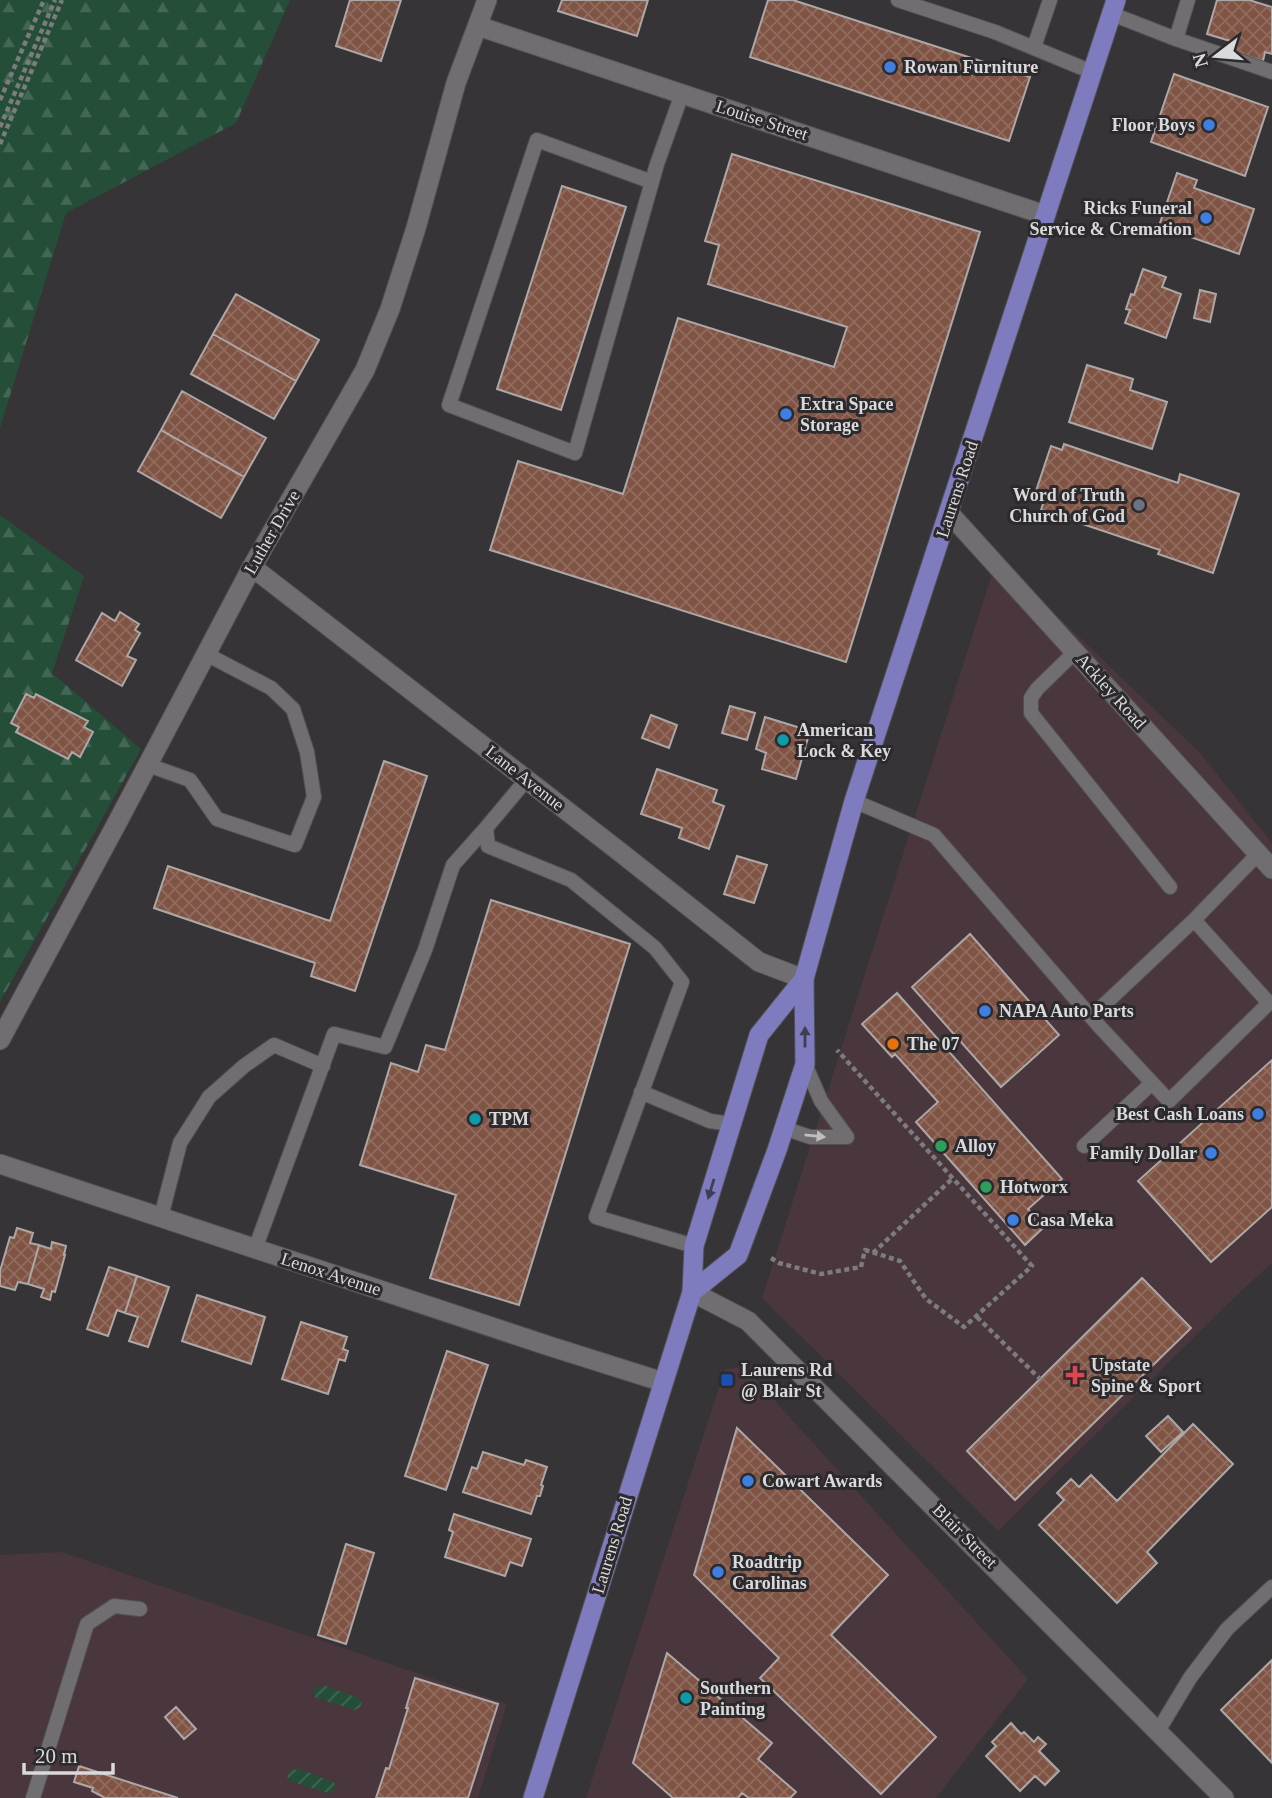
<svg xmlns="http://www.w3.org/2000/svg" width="1272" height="1798" viewBox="0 0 1272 1798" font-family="'Times New Roman',serif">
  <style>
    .commercial { fill: #4a363d }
    .forest { fill: url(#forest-firs) }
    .garden { fill: url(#garden-furrows) }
    .building { fill: url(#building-cross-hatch); stroke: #ada8a7; stroke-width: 2 }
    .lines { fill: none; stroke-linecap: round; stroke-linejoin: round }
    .service-casing { stroke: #525053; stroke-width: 16 }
    .minor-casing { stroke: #525053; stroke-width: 21 }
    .primary-casing { stroke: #525053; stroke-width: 21 }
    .path { stroke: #7c7b7d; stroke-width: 4.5; stroke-dasharray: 5 3.5; stroke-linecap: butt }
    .service { stroke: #706e71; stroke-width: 14 }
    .minor { stroke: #706e71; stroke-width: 19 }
    .primary { stroke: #7e7bbe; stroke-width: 19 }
    .oneway { fill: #403e51 }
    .oneway2 { fill: #c0bec0 }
    .shop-dot { fill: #3f7fe0; stroke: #2c2a2d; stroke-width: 2.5 }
    .worship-dot { fill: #6b7280; stroke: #2c2a2d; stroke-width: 2.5 }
    .culture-dot { fill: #0f9aa8; stroke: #2c2a2d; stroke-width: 2.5 }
    .food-dot { fill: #e8710a; stroke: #2c2a2d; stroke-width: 2.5 }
    .leisure-dot { fill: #2e9e5b; stroke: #2c2a2d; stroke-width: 2.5 }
    .health-dot { fill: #e0444e; stroke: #2c2a2d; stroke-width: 2.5 }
    .transit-dot { fill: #1a4fb4; stroke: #2c2a2d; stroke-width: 2.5 }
    .labels { text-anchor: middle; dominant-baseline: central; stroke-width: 6; stroke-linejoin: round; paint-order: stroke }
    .poi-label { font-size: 18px; font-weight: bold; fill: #dad9db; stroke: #2c2a2d; text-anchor: start }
    .street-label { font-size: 18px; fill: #dad9db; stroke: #2c2a2d }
  </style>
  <defs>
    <pattern id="forest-firs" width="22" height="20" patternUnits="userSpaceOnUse" patternTransform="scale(1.75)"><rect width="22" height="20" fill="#244e38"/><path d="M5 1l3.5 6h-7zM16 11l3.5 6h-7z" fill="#436754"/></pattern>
    <pattern id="garden-furrows" width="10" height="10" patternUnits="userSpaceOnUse" patternTransform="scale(1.75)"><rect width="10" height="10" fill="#244e38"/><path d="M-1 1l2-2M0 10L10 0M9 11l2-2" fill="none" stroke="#436754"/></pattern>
    <pattern id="building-cross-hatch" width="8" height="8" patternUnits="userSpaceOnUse" patternTransform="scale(1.75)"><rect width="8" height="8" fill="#805444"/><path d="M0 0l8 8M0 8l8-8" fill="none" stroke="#916c5e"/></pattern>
  </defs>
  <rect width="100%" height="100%" fill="#363437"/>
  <path class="commercial" d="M997,558L1201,754L1272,843V1263L1238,1294L998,1531L762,1298Z
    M744,1367L1028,1679L936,1798H586L725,1369Z
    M62,1552L507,1704L478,1798H0V1555Z"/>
  <path class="forest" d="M0,0H290L236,123L66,213L0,428Z
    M0,515L84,576L52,673L141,749L0,1002Z"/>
  <path class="garden" d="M326,1686L359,1698L362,1702L360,1708L354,1710L316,1698L313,1693L314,1690L317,1687Z
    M300,1769L333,1782L336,1785L334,1791L328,1793L290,1781L287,1776L288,1773L291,1770Z"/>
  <path class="building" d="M350,0H401L381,61L336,46Z
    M562,0H648L637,36L558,11Z
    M768,0H793L1030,77L1009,141L750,57Z
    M1217,0H1249L1272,7V54L1265,52L1263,61L1234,52L1237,43L1207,34Z
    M1174,74L1268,107L1245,176L1151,142Z
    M732,154L980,232L846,662L490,550L518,461L623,494L678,318L834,367L847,327L708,284L719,245L705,241Z
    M1177,173L1197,180L1194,188L1254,209L1239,254L1159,226Z
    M562,186L626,207L561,410L497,389Z
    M1143,269L1166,277L1162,287L1181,294L1166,338L1125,323L1130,310L1126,309L1131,294L1134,295Z
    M1200,290L1216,294L1210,322L1194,318Z
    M236,294L319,340L296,381L213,334Z
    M213,334L296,381L274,419L191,374Z
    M1087,365L1133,379L1130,390L1167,402L1152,449L1069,422Z
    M182,391L266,438L244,477L161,430Z
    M161,430L244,477L221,518L138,471Z
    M1064,444L1178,483L1180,474L1239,494L1213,573L1158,554L1160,550L1041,510L1044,501L1034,497L1051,446L1062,450Z
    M120,612L139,624L135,630L140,633L127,656L136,660L122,686L76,660L102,613L115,621Z
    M26,694L34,698L36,694L88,721L84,727L93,732L80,757L72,752L68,759L16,732L19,727L11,723Z
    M730,706L755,713L747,740L722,733Z
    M651,715L677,725L669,748L642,738Z
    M765,717L810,731L796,779L762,769L766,753L756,749Z
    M384,761L427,776L355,991L311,976L315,963L154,908L168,866L330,921Z
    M657,769L717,790L713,802L724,806L709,849L679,838L682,828L641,814Z
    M737,856L767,865L754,903L724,894Z
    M491,900L630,944L519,1305L430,1278L456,1195L360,1165L391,1063L418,1072L426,1045L445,1050Z
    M970,934L1059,1035L1001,1087L912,987Z
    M897,993L1062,1179L1028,1209L1044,1227L1025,1245L916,1122L938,1102L895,1054L892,1057L862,1024Z
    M1272,1060V1207L1211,1262L1138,1181Z
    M17,1228L33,1233L30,1243L39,1245L28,1284L18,1282L15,1290L0,1286V1271L10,1237L14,1238Z
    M52,1242L66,1246L64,1255H65L55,1292L52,1291L50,1300L41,1297L44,1289L28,1284L39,1245L51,1249Z
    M109,1267L137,1276L125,1313L117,1310L108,1336L87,1329Z
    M137,1276L169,1287L148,1347L129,1341L138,1317L125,1313Z
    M1142,1278L1191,1328L1015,1500L967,1451Z
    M197,1295L265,1317L251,1364L182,1341Z
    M301,1322L347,1337L343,1349L348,1351L345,1361L339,1359L328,1394L282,1379Z
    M447,1351L488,1365L446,1490L405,1476Z
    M1168,1416L1183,1432L1161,1452L1146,1436Z
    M1193,1424L1233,1464L1147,1552L1157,1563L1117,1603L1039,1525L1064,1500L1057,1493L1071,1479L1079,1487L1091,1475L1117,1501Z
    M737,1428L888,1575L831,1635L936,1737L881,1794L760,1678L779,1658L694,1575Z
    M483,1452L524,1465L526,1460L547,1467L541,1485L543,1486L540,1496H537L531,1514L463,1492L472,1467L477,1469Z
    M454,1514L531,1539L522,1566L510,1562L505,1576L445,1557L453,1532L449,1530Z
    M346,1544L374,1553L346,1644L318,1635Z
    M667,1653L772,1743L758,1759L796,1792L790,1798H749L742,1793L738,1798H673L633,1763Z
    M1272,1660V1763L1221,1710Z
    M415,1678L498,1704L468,1798H376L386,1768L389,1769L408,1708H406Z
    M176,1707L196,1729L184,1739L165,1717Z
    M1011,1723L1021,1734L1024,1732L1034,1742L1038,1737L1046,1744L1039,1751L1059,1771L1045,1785L1035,1776L1020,1791L986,1756L996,1746L992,1742Z
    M79,1766L178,1798H105L92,1791L93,1788L74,1782Z"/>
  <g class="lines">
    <defs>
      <path id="service" d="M898,0L995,32L1092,72
        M1112,14L1176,39L1272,72
        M1176,39L1188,0
        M1034,47L1050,0
        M652,182L537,140L449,405L575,453L657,164L682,94
        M1075,652L1037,689L1031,698V713L1170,887
        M148,765L190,780L217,819L295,845L314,797L307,752L293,709L271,688L206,654
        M527,779L486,828L488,846L571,880L655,948L682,982L596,1217L694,1246
        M854,801L934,835L1099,1026L1169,1101L1269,1003L1194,920L1091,1017
        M1194,920L1258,854
        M805,1064L821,1101L847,1137
        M641,1092L710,1121L731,1124
        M784,1128L810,1137H847
        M1084,1146L1152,1083
        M161,1217L180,1143L209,1097L244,1066L274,1045L323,1066
        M255,1249L334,1034L385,1047L425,950L453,865L486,828
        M1158,1731L1190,1678L1227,1629L1272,1587
        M33,1798L87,1624L114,1606L140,1609"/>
      <path id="minor" d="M478,26L1045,215
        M949,513L1272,869
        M252,567L620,852L759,962L804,979
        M0,1040L117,823L252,567L365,370L390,309L416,228L456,83L487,0
        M0,1164L549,1346L663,1382
        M692,1292L748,1321L1224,1798"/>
      <path id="primary" d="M692,1292L738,1255L777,1150L805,1064L804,979L854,801L1116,0
        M533,1798L692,1292L694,1246L759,1035L804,979"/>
    </defs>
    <use href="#service" class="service-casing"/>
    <use href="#minor" class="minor-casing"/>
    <use href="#primary" class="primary-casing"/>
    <path class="path" d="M0,100L44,0
      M0,127L55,0
      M0,144L62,0
      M873,1253L953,1178
      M771,1258L779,1263L821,1274L861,1267L865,1250L900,1261L926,1299L964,1327L1032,1266L837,1050
      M977,1317L1040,1379"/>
    <use href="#service" class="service"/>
    <use href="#minor" class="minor"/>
    <use href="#primary" class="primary"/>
  </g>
  <defs><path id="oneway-solid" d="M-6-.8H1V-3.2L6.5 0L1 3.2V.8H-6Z" transform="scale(1.75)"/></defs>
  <g class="oneway">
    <use href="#oneway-solid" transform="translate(805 1037) rotate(-90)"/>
    <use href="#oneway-solid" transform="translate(711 1189) rotate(107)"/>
  </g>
  <use class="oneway2" href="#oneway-solid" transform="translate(815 1136) rotate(6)"/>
  <g class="shop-dot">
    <circle cx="890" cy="67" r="7"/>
    <circle cx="1209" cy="125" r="7"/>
    <circle cx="1206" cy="218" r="7"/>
    <circle cx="786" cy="414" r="7"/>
    <circle cx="985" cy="1011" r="7"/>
    <circle cx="1258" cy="1114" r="7"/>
    <circle cx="1211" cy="1153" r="7"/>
    <circle cx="1013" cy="1220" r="7"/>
    <circle cx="748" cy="1481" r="7"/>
    <circle cx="718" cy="1572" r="7"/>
  </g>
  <circle class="worship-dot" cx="1139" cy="505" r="7"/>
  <g class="culture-dot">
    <circle cx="783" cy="740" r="7"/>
    <circle cx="475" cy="1119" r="7"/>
    <circle cx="686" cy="1698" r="7"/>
  </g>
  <circle class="food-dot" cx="893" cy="1044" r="7"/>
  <g class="leisure-dot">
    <circle cx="941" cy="1146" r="7"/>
    <circle cx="986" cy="1187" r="7"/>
  </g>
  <path class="health-dot" d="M1071.5 1364.5h7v7h7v7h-7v7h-7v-7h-7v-7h7z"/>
  <rect class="transit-dot" x="720" y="1373" width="14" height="14" rx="3.5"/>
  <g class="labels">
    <g class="poi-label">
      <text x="904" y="67">Rowan Furniture</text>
      <text x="1195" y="125" text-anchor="end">Floor Boys</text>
      <text x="1192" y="208" text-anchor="end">Ricks Funeral<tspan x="1192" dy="21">Service &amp; Cremation</tspan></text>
      <text x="800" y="404">Extra Space<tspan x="800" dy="21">Storage</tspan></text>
      <text x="1125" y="495" text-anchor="end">Word of Truth<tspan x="1125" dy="21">Church of God</tspan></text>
      <text x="797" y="730">American<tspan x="797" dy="21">Lock &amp; Key</tspan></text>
      <text x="999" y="1011">NAPA Auto Parts</text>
      <text x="907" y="1044">The 07</text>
      <text x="1244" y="1114" text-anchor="end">Best Cash Loans</text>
      <text x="489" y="1119">TPM</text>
      <text x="955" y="1146">Alloy</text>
      <text x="1197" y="1153" text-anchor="end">Family Dollar</text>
      <text x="1000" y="1187">Hotworx</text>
      <text x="1027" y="1220">Casa Meka</text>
      <text x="1091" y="1365">Upstate<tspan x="1091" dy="21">Spine &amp; Sport</tspan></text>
      <text x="741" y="1370">Laurens Rd<tspan x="741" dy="21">@ Blair St</tspan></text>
      <text x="762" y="1481">Cowart Awards</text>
      <text x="732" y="1562">Roadtrip<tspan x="732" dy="21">Carolinas</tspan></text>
      <text x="700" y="1688">Southern<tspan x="700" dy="21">Painting</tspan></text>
    </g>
    <g class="street-label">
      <text transform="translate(762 120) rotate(18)">Louise Street</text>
      <text transform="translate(957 489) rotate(-72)">Laurens Road</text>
      <text transform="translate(272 532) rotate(-60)">Luther Drive</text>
      <text transform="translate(1111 691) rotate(48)">Ackley Road</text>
      <text transform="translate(525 778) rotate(38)">Lane Avenue</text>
      <text transform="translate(331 1274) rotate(18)">Lenox Avenue</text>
      <text transform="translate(965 1536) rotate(45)">Blair Street</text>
      <text transform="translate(612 1545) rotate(-73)">Laurens Road</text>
    </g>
  </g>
  <g transform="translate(1216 56) rotate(254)" stroke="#2c2a2d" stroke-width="5" paint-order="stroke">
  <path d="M0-5L12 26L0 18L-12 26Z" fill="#dad9db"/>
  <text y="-10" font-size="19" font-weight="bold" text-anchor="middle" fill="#dad9db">N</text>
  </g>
  <path d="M24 1763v10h89v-10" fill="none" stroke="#dad9db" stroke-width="3.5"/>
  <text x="35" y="1763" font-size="21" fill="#dad9db" stroke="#2c2a2d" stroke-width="5" paint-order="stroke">20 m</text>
</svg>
